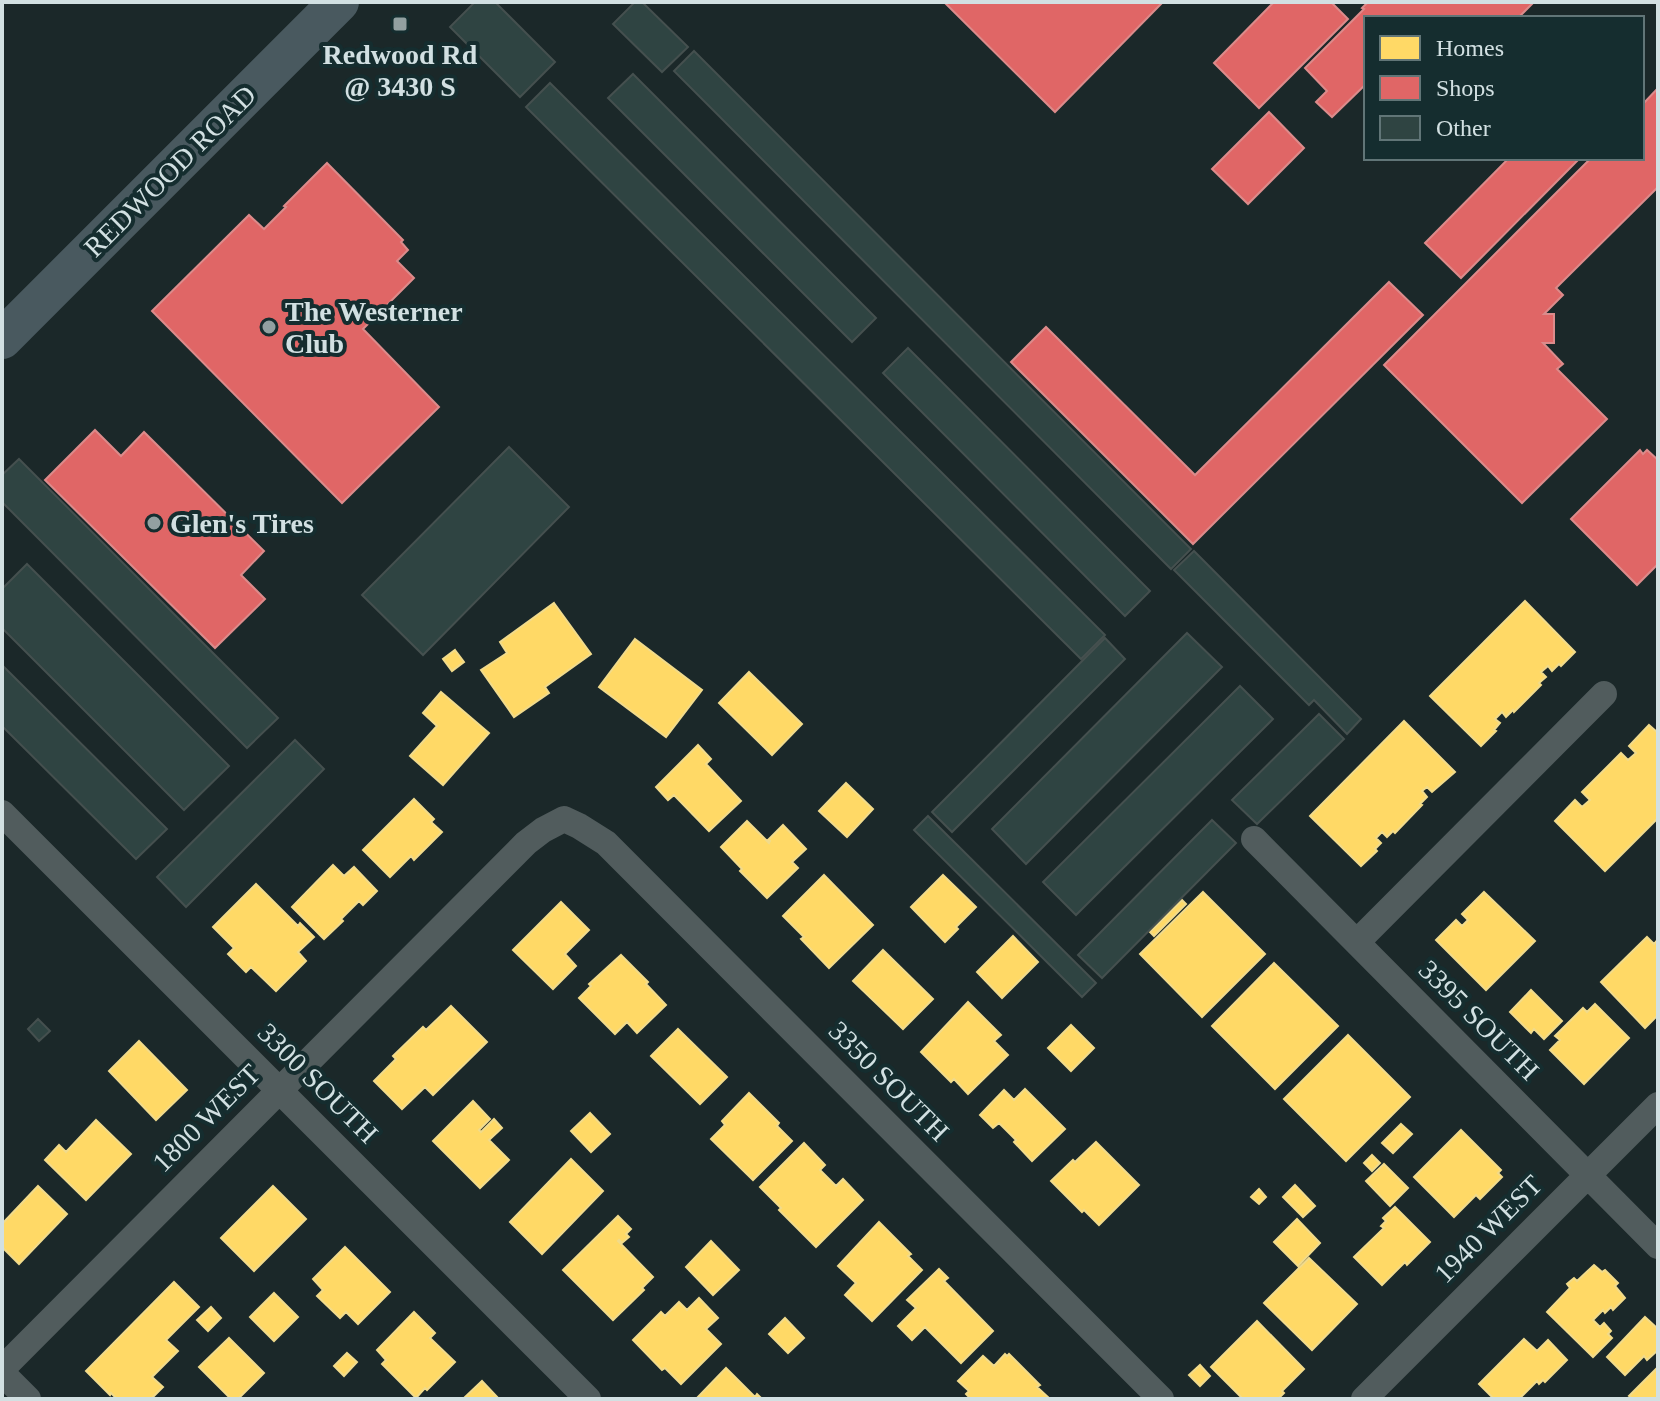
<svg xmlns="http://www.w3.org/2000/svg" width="1660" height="1401" viewBox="0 0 1660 1401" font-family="Georgia,serif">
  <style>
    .homes { fill: #ffd966; stroke: #f2db8b; stroke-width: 2 }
    .shops { fill: #e06666; stroke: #dc8b8b; stroke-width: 2 }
    .building { fill: #2f4442; stroke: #45504f; stroke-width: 2 }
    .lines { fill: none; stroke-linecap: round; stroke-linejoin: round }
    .street { stroke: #515c5d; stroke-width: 26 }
    .primary { stroke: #49595f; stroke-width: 40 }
    .poi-dot { fill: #92a0a1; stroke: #152d2f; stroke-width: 3 }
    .labels { text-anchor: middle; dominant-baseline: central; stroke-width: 8; stroke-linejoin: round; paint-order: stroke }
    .poi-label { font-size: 28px; font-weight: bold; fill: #d2e0e2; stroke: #152d2f; text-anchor: start }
    .street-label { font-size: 28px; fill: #d2e0e2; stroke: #152d2f }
  </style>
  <rect width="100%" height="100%" fill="#1b2829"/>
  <path class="homes" d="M1525,601L1575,652L1561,666L1559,664L1552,671L1548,666L1541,672L1546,677L1539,683L1541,685L1514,712L1513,710L1506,717L1502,712L1495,719L1500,723L1494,730L1496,731L1481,746L1430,696Z
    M554,603L591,654L545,687L549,693L514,717L481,670L507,653L500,642Z
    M635,639L702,690L666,737L599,687Z
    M455,650L464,662L452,671L443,659Z
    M749,672L802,724L772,755L719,703Z
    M441,692L489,733L443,785L410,756L437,726L423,713Z
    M1404,721L1455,772L1432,792L1427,787L1422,791L1427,797L1420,804L1422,805L1395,833L1393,831L1387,837L1382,832L1376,838L1381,843L1375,849L1377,851L1361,866L1310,816Z
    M1649,725L1658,733V818L1605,871L1555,821L1575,800L1582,807L1590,800L1582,792L1621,753L1628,760L1636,753L1629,746Z
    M698,745L711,759L706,764L741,801L709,831L674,795L668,800L656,787Z
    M846,783L873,809L847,837L819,811Z
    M414,799L434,819L431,822L442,832L414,860L411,856L390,877L363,850Z
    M747,821L769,843L770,841L768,840L783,825L806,849L792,862L798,868L767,898L740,871L742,869L721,847Z
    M333,865L344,876L354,867L377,891L363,905L359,901L341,919L343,921L324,939L292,907Z
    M824,875L873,925L829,968L801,939L804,937L783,916Z
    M943,875L976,907L956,927L958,929L945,942L911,907Z
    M256,884L298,926L300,923L314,937L298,952L306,961L276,991L251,967L246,972L228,954L234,948L213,927Z
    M1203,892L1265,954L1202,1017L1140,954Z
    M1484,892L1535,941L1486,990L1436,940L1456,920L1462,926L1468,920L1462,914Z
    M1182,900L1186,904L1154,936L1150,932Z
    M561,902L589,930L565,954L576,966L553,989L513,950Z
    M1013,936L1038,962L1002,998L977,972Z
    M1647,937L1654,944L1658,939V1015L1645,1028L1601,982Z
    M883,950L933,999L903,1029L853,981Z
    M621,955L648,982L646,984L666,1005L637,1033L627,1022L615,1034L579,998L591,986L589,984Z
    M1274,963L1338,1026L1275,1089L1212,1026Z
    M1531,990L1562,1021L1544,1039L1534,1029L1531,1033L1510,1012Z
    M968,1002L1001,1035L994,1041L1008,1055L968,1094L954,1079L951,1082L921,1052Z
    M1595,1004L1629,1038L1584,1084L1550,1050L1560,1040L1555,1036L1583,1008L1587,1012Z
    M451,1006L487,1042L433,1095L425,1087L402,1109L374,1081L396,1059L393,1056L423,1027L426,1030Z
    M1071,1025L1094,1048L1071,1071L1048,1048Z
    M678,1029L727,1077L700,1104L651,1056Z
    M1348,1035L1410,1097L1346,1161L1284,1099Z
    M139,1041L187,1090L156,1120L109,1071Z
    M1025,1089L1065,1129L1032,1161L1014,1142L1016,1140L999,1123L993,1128L980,1115L1004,1090L1014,1100Z
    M749,1093L779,1123L777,1126L792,1141L753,1180L711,1139L725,1125L722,1121Z
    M473,1101L490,1119L479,1130L481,1132L494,1119L502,1128L489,1140L509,1160L480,1188L433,1141Z
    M590,1113L610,1134L591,1152L571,1131Z
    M96,1120L131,1154L86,1200L45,1160L59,1145L66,1152Z
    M1401,1124L1412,1134L1393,1153L1382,1143Z
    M1461,1130L1501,1170L1498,1173L1502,1177L1480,1199L1476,1195L1454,1217L1414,1177Z
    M1096,1142L1139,1185L1099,1225L1084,1210L1082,1212L1051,1181L1073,1160L1075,1162Z
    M804,1143L825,1165L820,1170L836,1186L843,1179L863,1200L816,1247L779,1210L781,1208L760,1187Z
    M1372,1155L1380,1163L1372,1171L1364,1163Z
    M571,1159L603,1191L542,1254L510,1222Z
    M1384,1164L1408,1188L1390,1206L1366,1181Z
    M1295,1185L1315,1206L1303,1217L1283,1197Z
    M38,1186L67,1214L19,1264L2,1247V1224Z
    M273,1186L306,1219L254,1271L221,1238Z
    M1259,1189L1266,1197L1259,1204L1251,1197Z
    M1395,1207L1430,1242L1407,1265L1405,1262L1382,1285L1354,1257L1384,1228L1381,1226L1386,1221L1383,1218Z
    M618,1216L631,1229L626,1234L629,1237L622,1243L619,1240L618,1241L653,1277L642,1288L644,1290L613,1320L563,1270Z
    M1297,1219L1320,1243L1298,1266L1274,1242Z
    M879,1222L911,1254L908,1256L922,1270L872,1321L845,1295L856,1283L838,1266Z
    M711,1241L739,1270L713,1295L686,1267Z
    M345,1247L390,1292L358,1324L346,1312L340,1318L317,1296L323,1290L313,1279Z
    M1309,1258L1357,1304L1312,1350L1264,1303Z
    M1594,1265L1602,1272L1605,1270L1618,1283L1615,1286L1625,1298L1613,1310L1611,1307L1605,1313L1603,1310L1593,1320L1600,1327L1604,1323L1611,1331L1608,1334L1612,1338L1593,1357L1547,1312L1570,1288L1567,1284L1574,1278L1577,1281Z
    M939,1269L948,1278L944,1281L993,1331L961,1363L925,1327L912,1340L898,1326L916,1308L907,1300Z
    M174,1282L199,1307L166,1340L178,1351L152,1377L163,1387L151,1399H117L111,1393L110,1395L86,1371Z
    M274,1293L298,1317L274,1341L250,1317Z
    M699,1298L718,1318L706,1329L721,1344L681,1384L665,1368L662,1370L633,1340L661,1312L665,1316L679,1302L687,1310Z
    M211,1307L221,1318L208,1331L197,1320Z
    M414,1312L435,1333L430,1338L455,1362L427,1390L425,1388L416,1398L382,1364L386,1360L377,1350Z
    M1645,1317L1658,1329V1350L1647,1360L1644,1356L1625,1375L1607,1357Z
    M785,1318L804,1338L788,1353L769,1334Z
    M1257,1321L1304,1369L1282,1391L1284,1393L1278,1399H1243L1211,1367Z
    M229,1338L264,1373L238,1399H231L199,1367Z
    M1524,1339L1537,1351L1548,1340L1567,1360L1545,1382L1543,1380L1539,1384L1537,1381L1519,1399H1494L1479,1384Z
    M347,1353L357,1362L344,1376L334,1366Z
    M1005,1354L1007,1356L1009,1354L1040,1385L1037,1387L1050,1399H967L969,1397L966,1394L969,1391L958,1381L983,1356L994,1366Z
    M1200,1365L1210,1376L1200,1386L1189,1375Z
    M1658,1367V1399H1633L1629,1396Z
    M726,1368L755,1397L757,1394L762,1399H696Z
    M482,1381L499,1399H463Z"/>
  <path class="shops" d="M944,2H1163L1055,112Z
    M1274,2H1331L1348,19L1259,108L1214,63Z
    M1368,2H1534L1518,18H1366V84L1332,117L1316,102L1327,91L1305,68L1364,9L1362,8Z
    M1658,88V187L1556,288L1563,295L1544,314H1554V343H1543L1563,364L1557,369L1607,419L1522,503L1384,365L1591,158H1642V105Z
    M1269,112L1304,148L1248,204L1212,169Z
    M1509,158H1580L1461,278L1425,243Z
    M327,163L403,240L401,242L408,250L397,261L414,278L363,329L439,407L342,503L152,311L249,215L264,229L286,207L284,206Z
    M1389,282L1423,315L1193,544L1011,362L1046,327L1195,475Z
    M95,430L121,456L144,432L264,551L241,575L265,599L215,648L45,480Z
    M1640,450L1643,454L1647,450L1658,460V564L1637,585L1571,519Z"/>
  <path class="building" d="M475,2H495L555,62L520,97L450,27Z
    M635,2H642L688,47L662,72L613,24Z
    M694,51L1191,549L1171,569L674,71Z
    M633,74L876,318L852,342L608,98Z
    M550,83L1105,635L1081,659L526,107Z
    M908,348L1150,591L1125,616L883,373Z
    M509,447L569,507L423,655L362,595Z
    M19,459L278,718L247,748L2,502V475Z
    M1194,551L1361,719L1347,734L1314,700L1309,705L1174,570Z
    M27,564L229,766L184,810L2,628V589Z
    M1187,633L1222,667L1026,864L992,829Z
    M1105,638L1125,659L952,832L932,812Z
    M2,665L167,829L136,859L2,726Z
    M1240,686L1273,719L1076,915L1043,882Z
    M1319,714L1344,739L1257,824L1232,800Z
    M295,740L324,769L186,907L157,877Z
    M928,816L1096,983L1082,997L914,830Z
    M1212,820L1236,843L1102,978L1078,955Z
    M38,1019L50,1031L39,1041L28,1029Z"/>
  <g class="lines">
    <path class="street" d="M2,813L588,1399
      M1254,839L1658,1246
      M1357,942L1604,694
      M2,1369L526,843L543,830L564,819L579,826L606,843L1161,1399
      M2,1373L28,1399
      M1364,1399L1658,1105"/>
    <path class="primary" d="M2,339L339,2"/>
  </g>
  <g class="poi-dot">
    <rect x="392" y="16" width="16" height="16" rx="4"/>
    <circle cx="269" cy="327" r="8"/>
    <circle cx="154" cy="523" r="8"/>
  </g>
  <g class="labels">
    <g class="poi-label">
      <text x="400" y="54" text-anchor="middle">Redwood Rd<tspan x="400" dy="32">@ 3430 S</tspan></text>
      <text x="285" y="311">The Westerner<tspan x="285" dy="32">Club</tspan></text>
      <text x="170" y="523">Glen's Tires</text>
    </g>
    <g class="street-label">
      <text transform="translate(170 171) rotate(-45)">REDWOOD ROAD</text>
      <text transform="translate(1479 1020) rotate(45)">3395 SOUTH</text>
      <text transform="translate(889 1081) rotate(45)">3350 SOUTH</text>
      <text transform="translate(318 1083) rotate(45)">3300 SOUTH</text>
      <text transform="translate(206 1118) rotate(-45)">1800 WEST</text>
      <text transform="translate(1488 1229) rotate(-45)">1940 WEST</text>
    </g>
  </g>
  <rect width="1660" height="1401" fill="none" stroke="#d2e0e2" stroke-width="8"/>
  <rect x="1364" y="16" width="280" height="144" fill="#152d2f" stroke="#617577" stroke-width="2"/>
  <rect x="1380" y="36" width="40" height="24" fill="#ffd966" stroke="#617577" stroke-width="2"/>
  <text x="1436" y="56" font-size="24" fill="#d2e0e2">Homes</text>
  <rect x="1380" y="76" width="40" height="24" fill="#e06666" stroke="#617577" stroke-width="2"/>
  <text x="1436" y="96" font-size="24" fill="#d2e0e2">Shops</text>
  <rect x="1380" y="116" width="40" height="24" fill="#2f4442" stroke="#617577" stroke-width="2"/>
  <text x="1436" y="136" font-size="24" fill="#d2e0e2">Other</text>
</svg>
